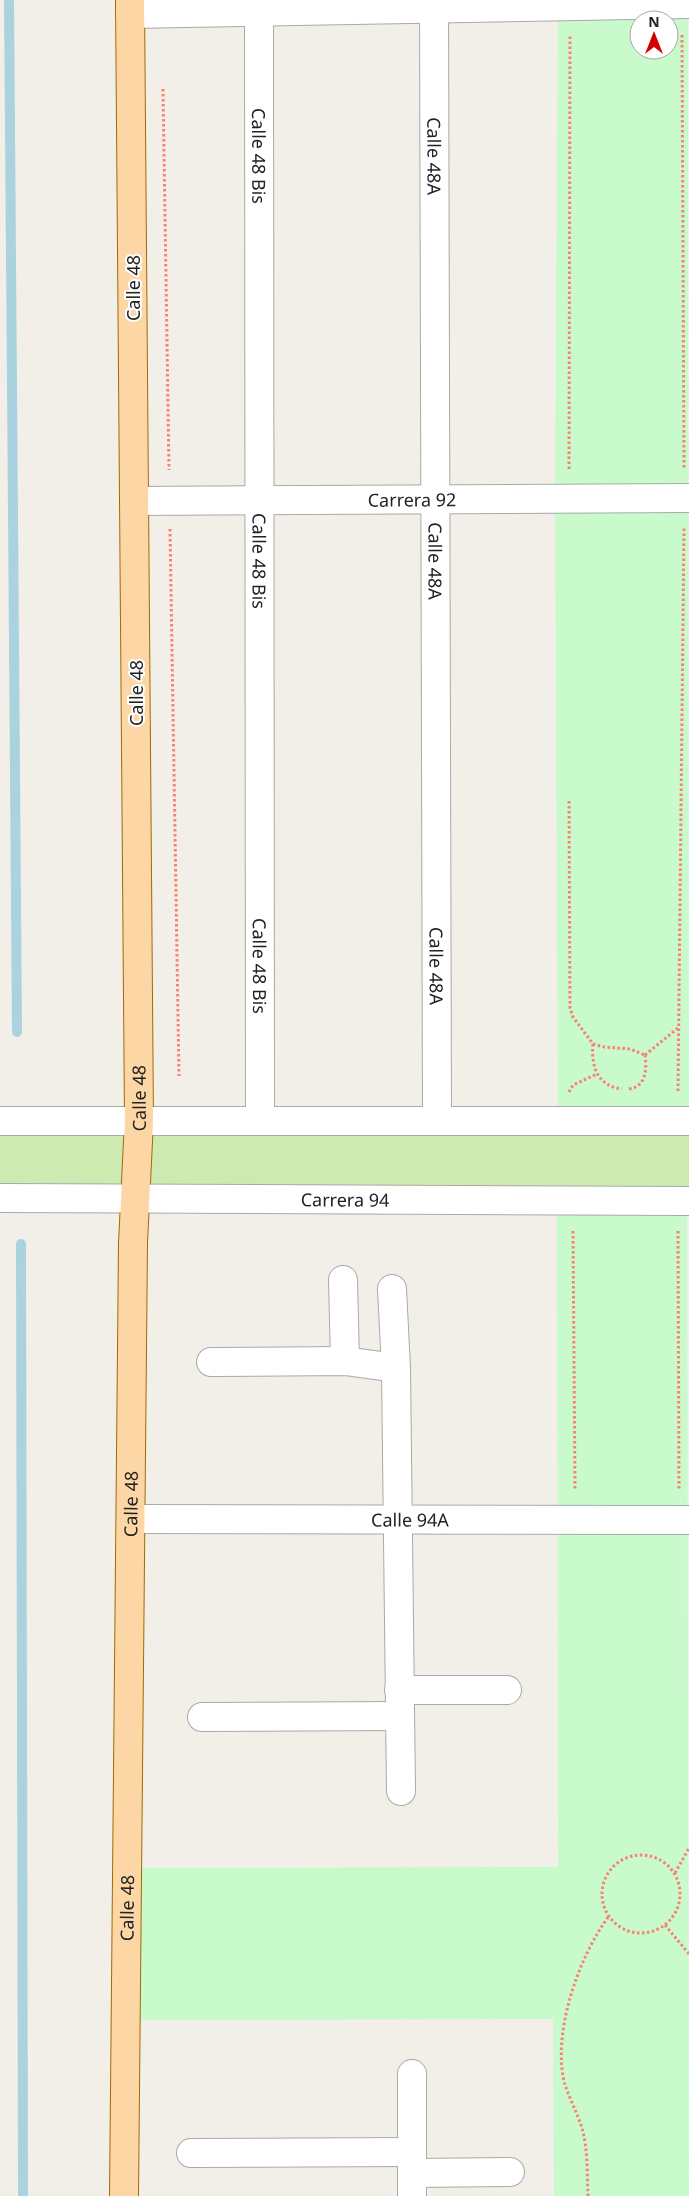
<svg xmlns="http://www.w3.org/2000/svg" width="689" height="2196" viewBox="0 0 689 2196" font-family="'Noto Sans',sans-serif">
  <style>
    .grass { fill: #cdebb0 }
    .park { fill: #c8facc; fill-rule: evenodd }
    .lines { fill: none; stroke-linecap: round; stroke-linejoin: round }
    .stream { stroke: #aad3df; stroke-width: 10 }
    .minor-casing { stroke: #a9a9a9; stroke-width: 30 }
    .major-casing { stroke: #a06b00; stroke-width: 30 }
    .path { stroke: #fa8072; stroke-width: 3; stroke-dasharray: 2.5 2.5; stroke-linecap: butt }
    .minor { stroke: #fff; stroke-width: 28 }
    .major { stroke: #fcd6a4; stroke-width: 28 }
    .labels { text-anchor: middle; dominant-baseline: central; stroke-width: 4; stroke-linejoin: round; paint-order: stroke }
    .street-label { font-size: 18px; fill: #222; stroke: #fff }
  </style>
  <rect width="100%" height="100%" fill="#f2efe9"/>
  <path class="grass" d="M0,1121H689V1201L0,1198Z"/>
  <path class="park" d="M558,0H688L689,1121H558L555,499ZM639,20H669V50H639Z
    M557,1201H687L689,2196H554L553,2019L126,2020L127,1868L558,1867Z"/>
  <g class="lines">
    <path class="stream" d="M9,0L17,1032
      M21,1244L23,2196"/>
    <defs>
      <g id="minor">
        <path id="s1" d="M259,0L260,1121"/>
        <path id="s2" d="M434,0L437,1121"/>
        <path d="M130,14L689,4"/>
        <path id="s3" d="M134,501L689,498"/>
        <path d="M0,1121H689"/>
        <path id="s4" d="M0,1198L689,1201"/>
        <path d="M343,1280L345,1361"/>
        <path d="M392,1289L396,1368L401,1791"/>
        <path d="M211,1362L345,1361L396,1368"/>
        <path id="s5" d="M131,1519L689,1520"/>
        <path d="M399,1690H507"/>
        <path d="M202,1717L400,1716"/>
        <path d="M412,2074V2196"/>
        <path d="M191,2153L412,2152"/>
        <path d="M412,2173L510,2172"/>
      </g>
      <g id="major">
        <path id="s6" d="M124,2196L133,1243L139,1121L130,0"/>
      </g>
    </defs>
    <use href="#minor" class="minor-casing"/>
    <use href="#major" class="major-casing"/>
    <path class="path" d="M682,35L684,468
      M163,89L169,470
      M569,469L570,36
      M170,529L179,1076
      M569,801L570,1008L573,1017L593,1044L604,1047L630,1049L645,1055
      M593,1044C591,1066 597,1086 622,1089
      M645,1055L678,1028
      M629,1089C646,1087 647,1069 645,1055
      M678,1091L684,527
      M569,1092L573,1085L597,1074
      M573,1231L575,1489
      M678,1231L679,1490
      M602 1894a39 39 0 1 1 78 0a39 39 0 1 1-78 0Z
      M675,1873L689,1848
      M665,1925L689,1954
      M588,2196C587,2174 588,2149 582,2128C577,2113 570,2099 565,2085C551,2034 579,1956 609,1916"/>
    <use href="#minor" class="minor"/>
    <use href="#major" class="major"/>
  </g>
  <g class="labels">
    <g class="street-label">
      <text stroke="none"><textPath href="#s1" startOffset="156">Calle 48 Bis</textPath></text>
      <text stroke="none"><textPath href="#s2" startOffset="156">Calle 48A</textPath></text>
      <text transform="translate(133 288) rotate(-90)">Calle 48</text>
      <text stroke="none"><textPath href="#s3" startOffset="278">Carrera 92</textPath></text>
      <text stroke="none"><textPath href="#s1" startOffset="561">Calle 48 Bis</textPath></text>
      <text stroke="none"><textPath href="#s2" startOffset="561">Calle 48A</textPath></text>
      <text transform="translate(136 693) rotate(-90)">Calle 48</text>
      <text stroke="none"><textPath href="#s1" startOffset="966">Calle 48 Bis</textPath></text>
      <text stroke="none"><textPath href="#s2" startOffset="966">Calle 48A</textPath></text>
      <text stroke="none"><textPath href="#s6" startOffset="1098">Calle 48</textPath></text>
      <text stroke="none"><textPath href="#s4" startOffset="345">Carrera 94</textPath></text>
      <text stroke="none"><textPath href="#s6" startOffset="692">Calle 48</textPath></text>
      <text stroke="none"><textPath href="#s5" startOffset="279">Calle 94A</textPath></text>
      <text stroke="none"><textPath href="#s6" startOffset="288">Calle 48</textPath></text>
    </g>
  </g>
  <g transform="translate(654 35)"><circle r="24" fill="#ffffff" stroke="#a7a7a7"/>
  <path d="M0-4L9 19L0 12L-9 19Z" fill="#d40000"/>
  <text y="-8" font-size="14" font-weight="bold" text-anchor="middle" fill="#222222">N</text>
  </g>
</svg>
